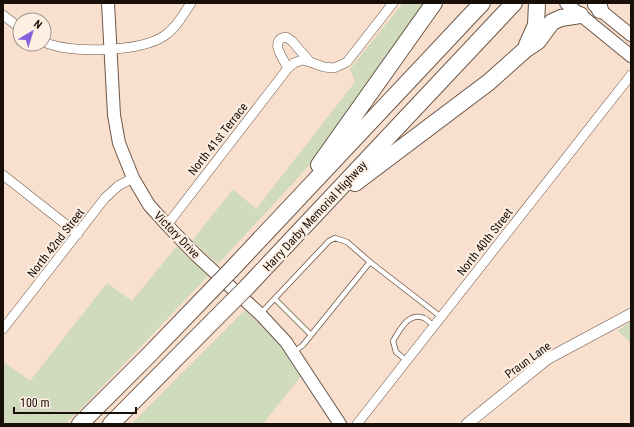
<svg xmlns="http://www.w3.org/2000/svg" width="634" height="427" viewBox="0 0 634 427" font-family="'Roboto Condensed',sans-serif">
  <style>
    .green { fill: #d0dabd }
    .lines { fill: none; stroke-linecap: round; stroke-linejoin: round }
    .service-casing { stroke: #6c5747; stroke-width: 6 }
    .minor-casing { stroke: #6c5747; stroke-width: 10 }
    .tertiary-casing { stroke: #6c5747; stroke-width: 12 }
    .secondary-casing { stroke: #6c5747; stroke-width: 14 }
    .motorway-casing { stroke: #6c5747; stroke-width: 18 }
    .service { stroke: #fff; stroke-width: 4.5 }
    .minor { stroke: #fff; stroke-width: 9 }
    .tertiary { stroke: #fff; stroke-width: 11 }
    .secondary { stroke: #fff; stroke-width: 12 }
    .motorway { stroke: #fff; stroke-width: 16 }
    .motorway-bridge-casing { stroke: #6c5747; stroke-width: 18; stroke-linecap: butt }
    .motorway-bridge { stroke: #fff; stroke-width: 16 }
    .labels { text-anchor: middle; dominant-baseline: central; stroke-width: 4; stroke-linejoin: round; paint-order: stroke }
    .street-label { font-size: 12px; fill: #180f09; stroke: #feefe3 }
  </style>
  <rect width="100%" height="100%" fill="#f9dfcd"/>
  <path class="green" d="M403,3H427L318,155L295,181L218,264L192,241L233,189L256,209L355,82L350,69Z
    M177,246L209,275L84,406L65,424H3V361L30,381L107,283L132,301Z
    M245,310L273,337L288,355L301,376L263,424H131Z
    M631,321V343L618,331Z"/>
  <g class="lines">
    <defs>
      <path id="service" d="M275,299L311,335
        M261,313L329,241L335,238L347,242L370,262L441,317
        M294,352L303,345L370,262
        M407,361L396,352L393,341C400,330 408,312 424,318C427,319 431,324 434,326"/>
      <path id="minor" d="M3,15L20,28
        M44,42C70,54 140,52 164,36C176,28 183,15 191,3
        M288,68C284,60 268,40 286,37L292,41L310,62
        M3,175L78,234
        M167,225L288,68L294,63L302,60L310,62L324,67L334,68L347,62L393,3
        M3,329L105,198L118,186L133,178
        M357,424L631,75"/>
      <path id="tertiary" d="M467,424L547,359L631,314"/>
      <path id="secondary" d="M108,3L114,115L119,143L133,178L149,205L167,225L195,254L260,314L286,342L340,424
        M566,3L631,56
        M594,5L631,35"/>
      <path id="motorway" d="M598,3L600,10
        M527,45L536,25L537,3
        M319,165L434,3
        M355,183L489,82L526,49L538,41L552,22L561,18L580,15
        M231,270L482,3
        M247,287L514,3
        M80,424L146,358L201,301
        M111,424L217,317"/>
    </defs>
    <use href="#service" class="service-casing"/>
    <use href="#minor" class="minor-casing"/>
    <use href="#tertiary" class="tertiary-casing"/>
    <use href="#secondary" class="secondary-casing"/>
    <use href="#motorway" class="motorway-casing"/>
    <use href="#service" class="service"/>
    <use href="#minor" class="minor"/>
    <use href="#tertiary" class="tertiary"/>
    <use href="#secondary" class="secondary"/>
    <use href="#motorway" class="motorway"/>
    <defs>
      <path id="motorway-bridge" d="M201,301L231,270
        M217,317L247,287"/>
    </defs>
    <use href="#motorway-bridge" class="motorway-bridge-casing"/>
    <use href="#motorway-bridge" class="motorway-bridge"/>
  </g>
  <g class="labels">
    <g class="street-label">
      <text transform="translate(218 139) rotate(-52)">North 41st Terrace</text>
      <text transform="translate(315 216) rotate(-47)">Harry Darby Memorial Highway</text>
      <text transform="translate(177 235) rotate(46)">Victory Drive</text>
      <text transform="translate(485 242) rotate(-52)">North 40th Street</text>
      <text transform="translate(56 243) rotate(-52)">North 42nd Street</text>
      <text transform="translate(528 360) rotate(-36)">Praun Lane</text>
    </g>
  </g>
  <rect width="634" height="427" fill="none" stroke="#180f09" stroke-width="8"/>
  <g transform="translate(32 32) rotate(38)"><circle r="19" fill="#feefe3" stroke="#a2958c"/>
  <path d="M0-3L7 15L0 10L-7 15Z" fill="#8663de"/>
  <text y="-6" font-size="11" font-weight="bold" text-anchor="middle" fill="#180f09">N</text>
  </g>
  <path d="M14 407v6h122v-6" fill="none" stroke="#180f09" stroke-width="2"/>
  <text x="20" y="407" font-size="12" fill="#180f09" stroke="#feefe3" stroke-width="3" paint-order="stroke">100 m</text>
</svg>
